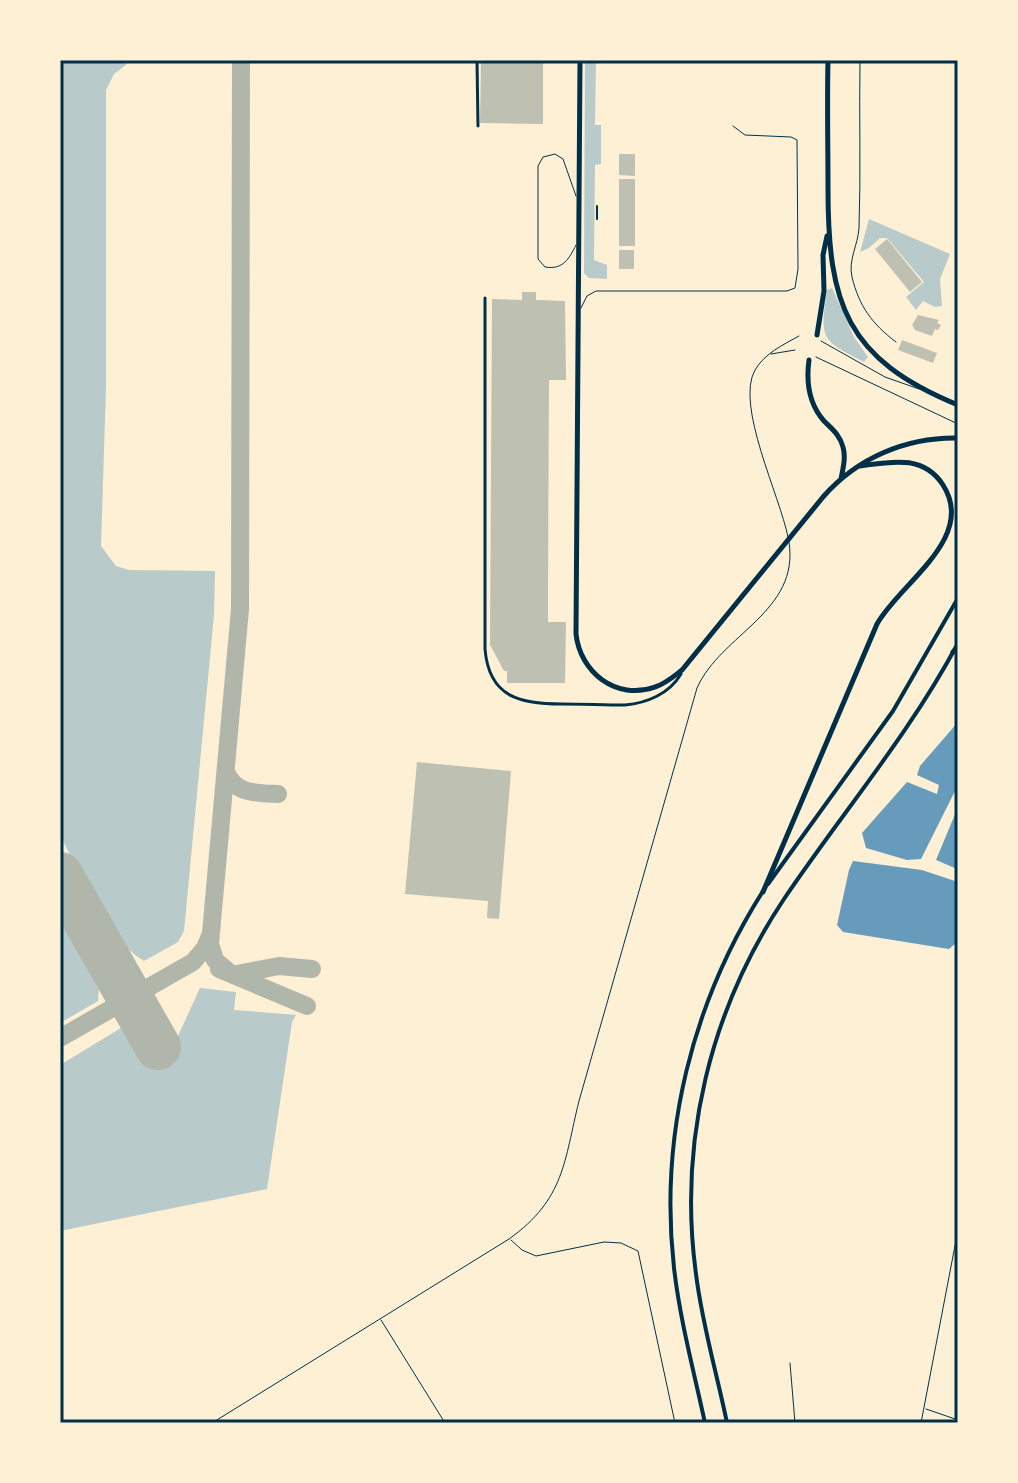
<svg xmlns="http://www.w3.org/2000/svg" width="1018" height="1483" viewBox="0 0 1018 1483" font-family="Cabin,sans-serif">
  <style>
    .green { fill: #b9caca }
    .water { fill: #669bbc }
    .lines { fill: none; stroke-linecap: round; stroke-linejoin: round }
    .taxiway { stroke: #b1b6ab; stroke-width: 18 }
    .runway { stroke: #b1b6ab; stroke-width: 46 }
    .building { fill: #bec0b2 }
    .service { stroke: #003049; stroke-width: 1 }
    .pedestrian { stroke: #003049; stroke-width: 2 }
    .minor { stroke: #003049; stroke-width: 3 }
    .secondary { stroke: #003049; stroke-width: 4 }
    .primary { stroke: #003049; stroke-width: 5 }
    .neatline { fill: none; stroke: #003049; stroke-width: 3 }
  </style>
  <rect width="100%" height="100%" fill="#fdf0d5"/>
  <path class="green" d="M60,60H120L127,64L114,74L106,90V386L101,546L116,566L129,570L215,571L214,615L184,931L178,942L144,961C109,942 79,871 60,835Z
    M585,60H596L595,125H601V164L595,165L594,260L607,265V279L589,278L584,273Z
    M869,219L950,254L940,279L942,306L935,307L923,301L916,310L906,297L924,282L887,238H880L869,248L860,252Z
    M832,288L854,337L868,357L864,362C820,340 820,339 827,290Z
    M60,918L99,986L98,1001L60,1023Z
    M200,988L236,992L234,1010L296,1015L292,1022L267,1189L60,1231V1065L121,1028L139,1058L178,1036Z"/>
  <path class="water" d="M958,722V785L921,859L907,860L866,848L862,833L907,782L937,794L939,785L917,775L920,766Z
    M958,807V869H957L936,860Z
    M853,861L922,870L958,882L956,943L949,949L843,932L837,925L849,870Z"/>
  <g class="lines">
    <path class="taxiway" d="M226,772C235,794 256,793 278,794
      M219,969L307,1006
      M230,973L215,960L210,944L240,609L241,60
      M237,974L279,966L312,969
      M60,1038L193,962L205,948L210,936"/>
    <path class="runway" d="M60,875L158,1047"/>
  </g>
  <path class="building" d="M481,60H543V124L480,123Z
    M619,154H635V176L619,175Z
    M619,179H635V246H619Z
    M887,239L922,282L910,292L875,249Z
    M619,250H634V269H619Z
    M522,292H536V300L565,301L566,380H549L548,591V622H566L565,683H507V671H504L490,645L492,299L522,300Z
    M918,315L939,320L937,323L941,325L938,330L935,329L932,336L915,330L912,325Z
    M902,340L937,353L933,363L898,350Z
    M417,762L511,771L499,919L487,918L488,901L405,894Z"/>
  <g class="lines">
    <path class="service" d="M860,60C859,116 861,172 859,228C858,245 848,260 852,277C859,306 872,324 896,342
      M576,245C569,259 563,270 545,267L538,259V166L543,157L555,154L563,159L576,196
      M581,308L587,296L596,291H787L795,288L798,269L797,140L791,137L745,135L733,126
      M821,341L885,377L919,389
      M771,354L795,350
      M816,357L958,424
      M788,537C780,496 735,405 755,370C765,353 783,345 799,336
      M511,1240L522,1250L536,1256L604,1242L621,1243L638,1251L675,1423
      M381,1320L445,1423
      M790,1363L795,1423
      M926,1409L958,1420
      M212,1423L509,1239C565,1199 564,1161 579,1101L697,688C721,634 800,612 789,542
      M921,1423L958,1230"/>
    <path class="pedestrian" d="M597,206V219"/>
    <path class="minor" d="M477,60L478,126
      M485,298V649C489,698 521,704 562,704C583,704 604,705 625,705C647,703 669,694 681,674"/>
    <path class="secondary" d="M768,884L893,711L958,598
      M705,1423C694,1372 680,1320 674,1268C659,1135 692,1003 763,891
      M727,1423C717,1374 702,1324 696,1274C678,1142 710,1010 784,899C842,813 909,735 958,643"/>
    <path class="primary" d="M580,60L576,634C580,672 616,701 655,687C665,684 673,677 682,670L823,497C857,458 906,437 958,438
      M828,60C827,103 828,146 828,189C828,304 846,359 958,405
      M817,335L824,291L823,255L827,236
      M809,360C806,382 808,403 824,421C832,429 840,435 843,447C846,458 843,468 841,479
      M953,652L958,648
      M763,892L877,624C900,583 977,538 943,485C923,454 890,462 860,466"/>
  </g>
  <rect width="1018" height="1483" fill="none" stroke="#fdf0d5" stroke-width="124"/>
  <rect x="62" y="62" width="894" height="1359" class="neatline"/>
</svg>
